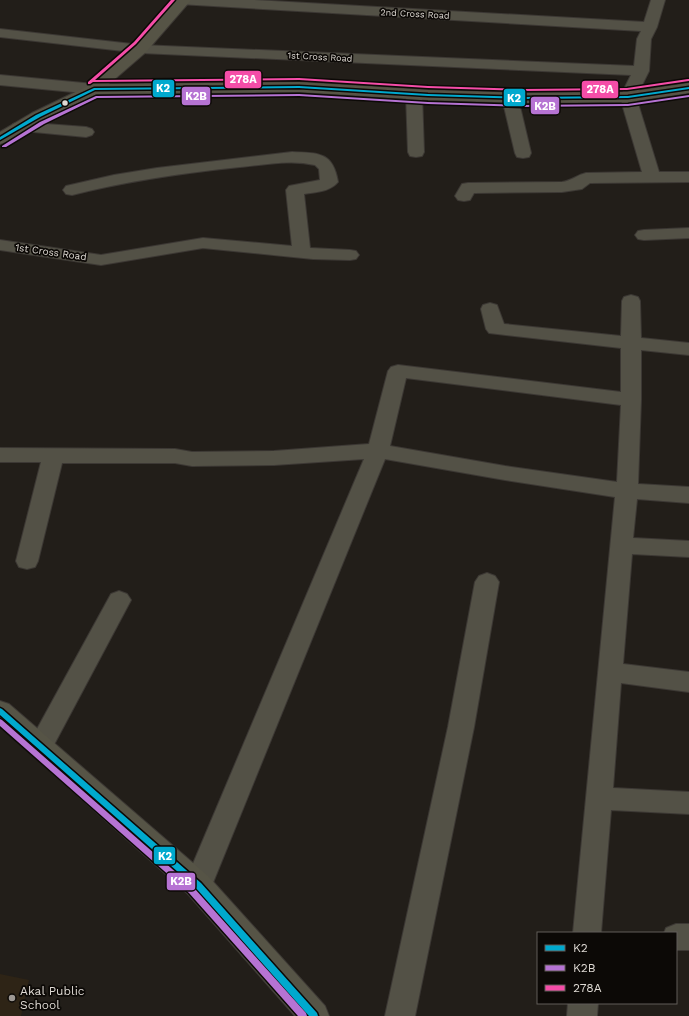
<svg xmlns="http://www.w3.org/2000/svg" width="689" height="1016" viewBox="0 0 689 1016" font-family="'Work Sans',sans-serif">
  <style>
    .built { fill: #2e2416 }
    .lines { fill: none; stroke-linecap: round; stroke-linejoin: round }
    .street-casing { stroke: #3c3834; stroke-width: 2 }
    .secondary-casing { stroke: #3c3834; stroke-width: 2 }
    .street { fill: #535146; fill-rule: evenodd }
    .secondary { fill: #565446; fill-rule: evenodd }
    .bus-1-casing { stroke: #0c0906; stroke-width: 3 }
    .bus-2-casing { stroke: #0c0906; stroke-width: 3 }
    .bus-3-casing { stroke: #0c0906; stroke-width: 3 }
    .bus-1 { fill: #00a9ce; fill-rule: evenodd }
    .bus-2 { fill: #b673d3; fill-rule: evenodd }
    .bus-3 { fill: #f54da8; fill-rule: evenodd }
    .bus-dot { fill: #dfdad4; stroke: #0c0906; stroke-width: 1.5 }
    .poi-dot { fill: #9d9893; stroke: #0c0906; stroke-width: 1.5 }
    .labels { text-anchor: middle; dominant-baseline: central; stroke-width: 3.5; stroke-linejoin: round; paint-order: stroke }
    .far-street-label { font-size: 9px; fill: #dfdad4; stroke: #0c0906 }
    .street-label { font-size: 10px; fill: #dfdad4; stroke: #0c0906 }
    .near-poi-label { font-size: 12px; fill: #dfdad4; stroke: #0c0906; text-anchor: start }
    .line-badge { stroke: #0c0906; stroke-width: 1.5 }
    .badge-label { font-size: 11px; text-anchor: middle; font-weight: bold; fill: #fff }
  </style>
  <rect width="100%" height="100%" fill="#221e19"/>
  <path class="built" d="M0,974L29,980L21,1016H0Z"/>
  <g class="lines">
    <defs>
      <path id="street" d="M172,0H254L644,22L651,0H665L657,27L651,39L649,71L636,97L659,172H689V182L590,183L582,189L562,192L474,193L470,200L464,201L458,200L455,196L462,184L468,183L562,182C571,181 577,175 586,173L642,172L620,97L631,75L141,53L0,37V29L141,45L634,66L637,39L641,31L179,4L174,3Z
        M0,75L94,84L100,86L102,89L100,92L94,94L0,85Z
        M414,89L420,91L422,94L424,152L422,156L416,157L410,156L408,152L406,94L408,91Z
        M510,93L516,95L518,98L531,153L529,157L523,158L517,157L515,153L502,98L504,95Z
        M19,122L86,127L92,129L94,132L92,135L86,137L13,130L11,127L13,124Z
        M292,152C319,153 333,152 338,182C330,192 315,192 304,194L310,248L350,250L356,251L359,255L356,259L350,260L313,259L203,248L101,265L0,250V240L101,255L203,238L292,246L286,190L289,186L320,180L319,169L315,165C290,159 265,165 240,167C183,173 127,181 72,195L66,194L63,190L66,186L114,175L157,168Z
        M689,228V238L644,240L638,239L635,235L638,231L644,230Z
        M631,295L638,297L640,301L641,338L689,343V355L641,350V400L638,484L689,487V503L637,499L633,538L689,541V557L632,554L623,664L689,672V692L621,683L613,788L689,792V814L611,810L601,933H573L615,497L505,480L385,459L212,885L208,894L198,897L188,894L184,885L364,459L274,465L192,466L175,463H62L38,561L35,567L27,569L19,567L16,561L41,462H0V448L175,449L192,452L274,451L369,444L388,371L391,367L398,365L621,392V348L489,333L486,329L481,309L483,305L490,303L497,305L504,324L621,336L622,301L624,297ZM406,378L621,405L617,482L505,466L390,446Z
        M487,573L495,576L499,582L474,727L415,1016H385L448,727L475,582L479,576Z
        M119,591L127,594L131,600L49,754L40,758L31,754L27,747L31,740L111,594Z
        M676,924H689V950H676V933H664L666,928Z
        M568,1003H598L597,1016H567Z"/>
      <path id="secondary" d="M176,0H191L146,52L109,84L299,82L428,90L522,93L628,92L689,83V93L628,102L522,103L428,100L299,92L97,94L44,119L6,142L0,144V132L32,113L88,86L136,46Z
        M0,701L9,704L208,876L325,1006L329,1016H295L188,894L0,726Z"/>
    </defs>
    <use href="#street" class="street-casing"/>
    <use href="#secondary" class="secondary-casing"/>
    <use href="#street" class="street"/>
    <use href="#secondary" class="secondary"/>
    <defs>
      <path id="bus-1" d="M299,86L428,94L522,97L628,96L689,87V89L628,98L522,99L428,96L299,88L95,90L40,117L0,140V137L36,115L94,88Z
        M0,708L2,709L201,883L317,1013L318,1016H309L195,887L0,715Z"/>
      <path id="bus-2" d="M299,94L428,102L522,105L628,104L689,95V97L628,106L522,107L428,104L299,96L97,98L44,124L6,147H2V146L40,122L96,96Z
        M0,719L2,720L195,889L306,1013L307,1016H298L189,893L0,726Z"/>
      <path id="bus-3" d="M171,0H175L136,44L95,80L299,78L428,86L522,89L627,88L688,79H689V81L627,90L522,91L428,88L299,80L93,82L90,84H88V82L134,42Z"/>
    </defs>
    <use href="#bus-1" class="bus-1-casing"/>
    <use href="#bus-2" class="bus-2-casing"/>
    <use href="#bus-3" class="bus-3-casing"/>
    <use href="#bus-1" class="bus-1"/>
    <use href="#bus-2" class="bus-2"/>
    <use href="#bus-3" class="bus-3"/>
  </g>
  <circle class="bus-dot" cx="65" cy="103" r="3.5"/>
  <circle class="poi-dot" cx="12" cy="998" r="4"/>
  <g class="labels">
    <g class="far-street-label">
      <text transform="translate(415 14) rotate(3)">2nd Cross Road</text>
      <text transform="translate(320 57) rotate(3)">1st Cross Road</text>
    </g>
    <g class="street-label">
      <text transform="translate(51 252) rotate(8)">1st Cross Road</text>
    </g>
    <g class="near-poi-label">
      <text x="20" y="991">Akal Public<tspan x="20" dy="14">School</tspan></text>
    </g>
  </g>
  <g class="line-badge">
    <rect x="224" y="70" width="38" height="19" rx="4" fill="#f54da8"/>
    <rect x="152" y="79" width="23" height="19" rx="4" fill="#00a9ce"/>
    <rect x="581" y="80" width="38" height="19" rx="4" fill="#f54da8"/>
    <rect x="181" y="86" width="30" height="20" rx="4" fill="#b673d3"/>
    <rect x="503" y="88" width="23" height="19" rx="4" fill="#00a9ce"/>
    <rect x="530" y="96" width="30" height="19" rx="4" fill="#b673d3"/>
    <rect x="153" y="846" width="23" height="19" rx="4" fill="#00a9ce"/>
    <rect x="166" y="872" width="30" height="19" rx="4" fill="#b673d3"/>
  </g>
  <g class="badge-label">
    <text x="243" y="83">278A</text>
    <text x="163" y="92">K2</text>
    <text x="600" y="93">278A</text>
    <text x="196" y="100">K2B</text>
    <text x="514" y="102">K2</text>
    <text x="545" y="110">K2B</text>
    <text x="165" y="860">K2</text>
    <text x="181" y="885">K2B</text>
  </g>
  <rect x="537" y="932" width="140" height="72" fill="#0c0906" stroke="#605d58"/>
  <rect x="545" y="945" width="20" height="6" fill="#00a9ce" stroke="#605d58"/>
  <text x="573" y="952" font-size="12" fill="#dfdad4">K2</text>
  <rect x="545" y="965" width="20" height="6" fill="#b673d3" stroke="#605d58"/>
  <text x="573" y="972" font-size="12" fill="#dfdad4">K2B</text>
  <rect x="545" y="985" width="20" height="6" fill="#f54da8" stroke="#605d58"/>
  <text x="573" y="992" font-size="12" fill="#dfdad4">278A</text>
</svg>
